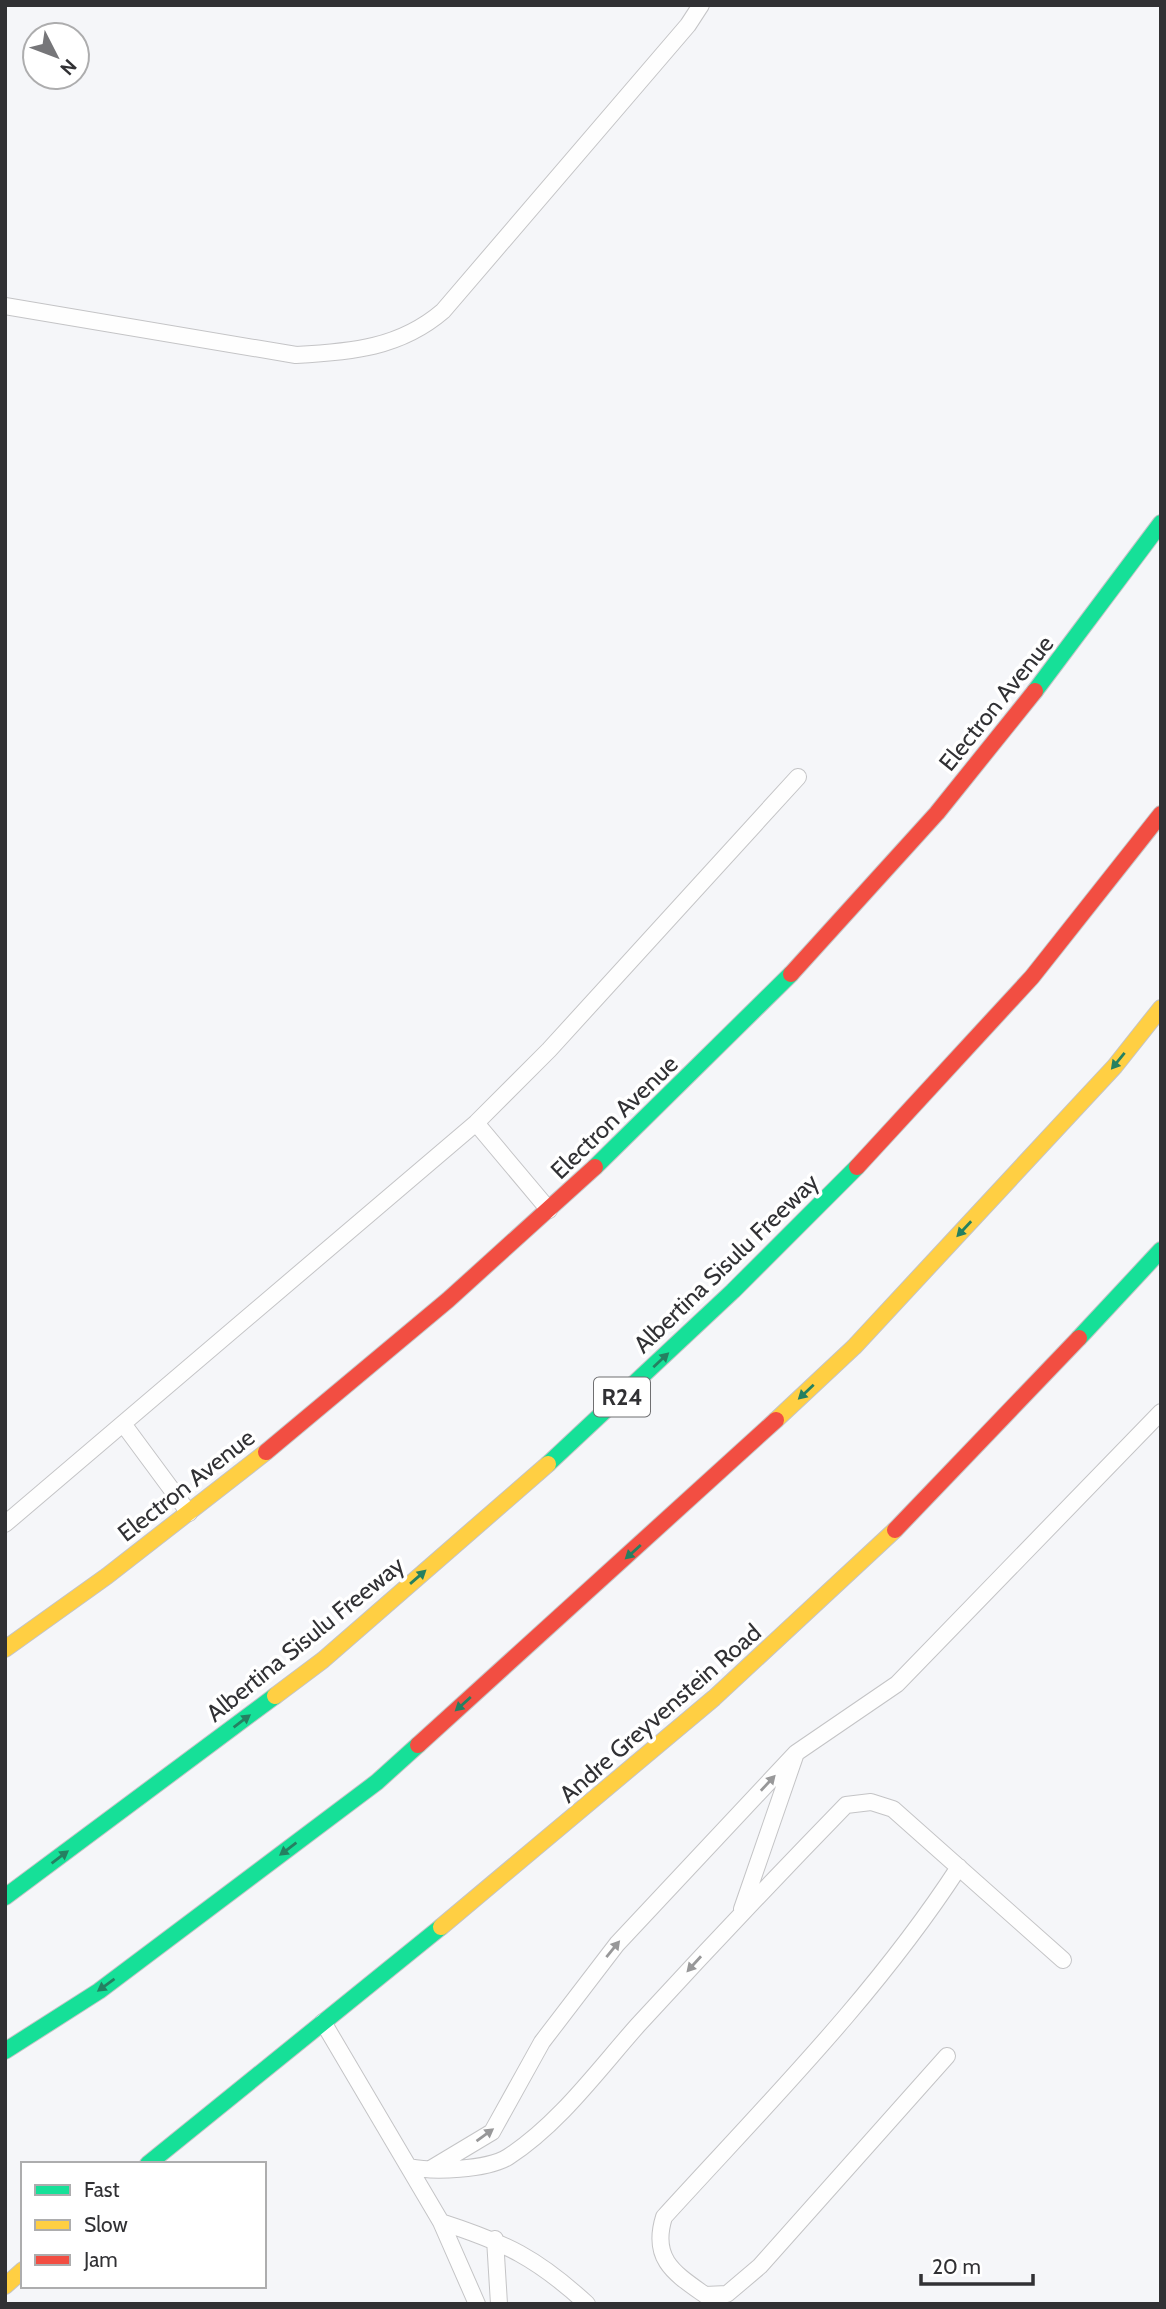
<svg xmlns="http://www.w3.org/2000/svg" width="1166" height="2309" viewBox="0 0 1166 2309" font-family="Cabin,sans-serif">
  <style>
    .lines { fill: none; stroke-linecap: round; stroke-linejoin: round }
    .lane-casing { stroke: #c4c4c6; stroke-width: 18 }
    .fast-casing { stroke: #c4c4c6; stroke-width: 18 }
    .slow-casing { stroke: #c4c4c6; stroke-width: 18 }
    .jam-casing { stroke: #c4c4c6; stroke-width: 18 }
    .lane { stroke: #fefefe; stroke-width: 16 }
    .fast { stroke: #16e098; stroke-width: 16 }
    .slow { stroke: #ffcf43; stroke-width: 16 }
    .jam { stroke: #f24e42; stroke-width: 16 }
    .oneway { fill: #258061 }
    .oneway2 { fill: #989899 }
    .labels { text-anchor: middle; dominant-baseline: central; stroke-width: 7; stroke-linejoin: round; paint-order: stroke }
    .shield { fill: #fff; stroke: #6f6f71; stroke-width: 2 }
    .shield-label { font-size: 23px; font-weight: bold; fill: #313134 }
    .street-label { font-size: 24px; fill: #313134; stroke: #fff }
  </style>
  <rect width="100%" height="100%" fill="#f5f6f9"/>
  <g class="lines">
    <defs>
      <path id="lane" d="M5,306L296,355C351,352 400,348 443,311L688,25L701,5
        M476,1123L549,1210
        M124,1425L189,1513
        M5,1524L476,1123L549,1050L798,777
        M796,1753L897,1684L1161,1412
        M323,2022L441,2222L477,2304
        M947,2056L760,2266L727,2294L705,2295C674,2273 651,2259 664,2217C766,2105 876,1995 959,1867
        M409,2167C433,2172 487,2170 508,2157C559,2124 598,2070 638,2025C706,1951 776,1877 846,1805L871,1802L893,1809L1063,1960
        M432,2168L492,2132L542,2042L617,1944L796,1753L742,1909
        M441,2222C506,2243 537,2258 587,2304
        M495,2239L499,2304"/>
      <path id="fast" d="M1035,691L1161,523
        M595,1167L791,974
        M1079,1338L1161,1250
        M548,1464L733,1291L857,1167
        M5,1897L275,1696
        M5,2051L99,1991L377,1782L418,1745
        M148,2164L441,1927"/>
      <path id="slow" d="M776,1420L854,1347L1115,1066L1161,1008
        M5,1649L107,1576L266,1452
        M275,1696L323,1660L548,1464
        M441,1927L714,1698L895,1530
        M5,2286L23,2270"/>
      <path id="jam" d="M791,974L937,813L1035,691
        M857,1167L1032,977L1161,814
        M266,1452L448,1300L595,1167
        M895,1530L1079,1338
        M418,1745L776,1420"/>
    </defs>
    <use href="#lane" class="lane-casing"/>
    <use href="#fast" class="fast-casing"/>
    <use href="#slow" class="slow-casing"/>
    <use href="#jam" class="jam-casing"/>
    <use href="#lane" class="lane"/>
    <use href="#fast" class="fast"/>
    <use href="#slow" class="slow"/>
    <use href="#jam" class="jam"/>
  </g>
  <defs><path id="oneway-solid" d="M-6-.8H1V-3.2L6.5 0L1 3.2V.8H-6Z" transform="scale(1.75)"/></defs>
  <g class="oneway">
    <use href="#oneway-solid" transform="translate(1118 1061) rotate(129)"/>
    <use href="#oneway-solid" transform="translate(964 1229) rotate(133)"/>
    <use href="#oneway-solid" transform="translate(661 1360) rotate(-43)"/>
    <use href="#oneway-solid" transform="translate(806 1392) rotate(137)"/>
    <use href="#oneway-solid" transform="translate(633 1552) rotate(138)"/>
    <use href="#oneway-solid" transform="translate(418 1577) rotate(-41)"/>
    <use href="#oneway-solid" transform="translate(463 1704) rotate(138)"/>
    <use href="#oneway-solid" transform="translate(242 1721) rotate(-37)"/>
    <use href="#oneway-solid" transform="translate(288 1849) rotate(143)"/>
    <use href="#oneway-solid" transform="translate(60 1857) rotate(-37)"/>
    <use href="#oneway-solid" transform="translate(106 1985) rotate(144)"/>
  </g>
  <g class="oneway2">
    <use href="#oneway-solid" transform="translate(768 1783) rotate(-47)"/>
    <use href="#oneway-solid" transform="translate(613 1949) rotate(-51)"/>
    <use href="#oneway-solid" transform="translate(694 1964) rotate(132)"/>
    <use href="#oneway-solid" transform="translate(485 2135) rotate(-36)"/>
  </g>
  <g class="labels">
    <rect class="shield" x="594" y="1377.5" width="56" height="39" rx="5"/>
    <g class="shield-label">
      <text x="622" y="1397">R24</text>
    </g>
    <g class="street-label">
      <text transform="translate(996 703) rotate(-51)">Electron Avenue</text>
      <text transform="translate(614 1117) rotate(-44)">Electron Avenue</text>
      <text transform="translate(726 1263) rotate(-44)">Albertina Sisulu Freeway</text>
      <text transform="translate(186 1485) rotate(-38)">Electron Avenue</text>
      <text transform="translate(305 1639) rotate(-39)">Albertina Sisulu Freeway</text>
      <text transform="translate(660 1713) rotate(-41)">Andre Greyvenstein Road</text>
    </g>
  </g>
  <rect width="1166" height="2309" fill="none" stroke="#313134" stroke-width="14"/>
  <rect x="21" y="2162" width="245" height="126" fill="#ffffff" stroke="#adadae" stroke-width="2"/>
  <rect x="35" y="2185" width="35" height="10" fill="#16e098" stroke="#adadae" stroke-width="2"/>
  <text x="84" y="2197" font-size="21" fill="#313134">Fast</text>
  <rect x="35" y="2220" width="35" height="10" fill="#ffcf43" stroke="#adadae" stroke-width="2"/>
  <text x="84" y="2232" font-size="21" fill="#313134">Slow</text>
  <rect x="35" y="2255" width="35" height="10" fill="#f24e42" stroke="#adadae" stroke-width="2"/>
  <text x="84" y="2267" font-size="21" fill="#313134">Jam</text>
  <g transform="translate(56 56) rotate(132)"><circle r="33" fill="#ffffff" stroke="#adadae" stroke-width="2"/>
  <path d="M0-5L12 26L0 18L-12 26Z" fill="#767679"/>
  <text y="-10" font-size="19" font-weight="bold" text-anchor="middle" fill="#313134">N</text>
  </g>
  <path d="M921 2274v10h112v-10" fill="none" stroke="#313134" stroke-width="3.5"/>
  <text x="932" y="2274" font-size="21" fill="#313134" stroke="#ffffff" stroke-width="5" paint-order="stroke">20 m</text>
</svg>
